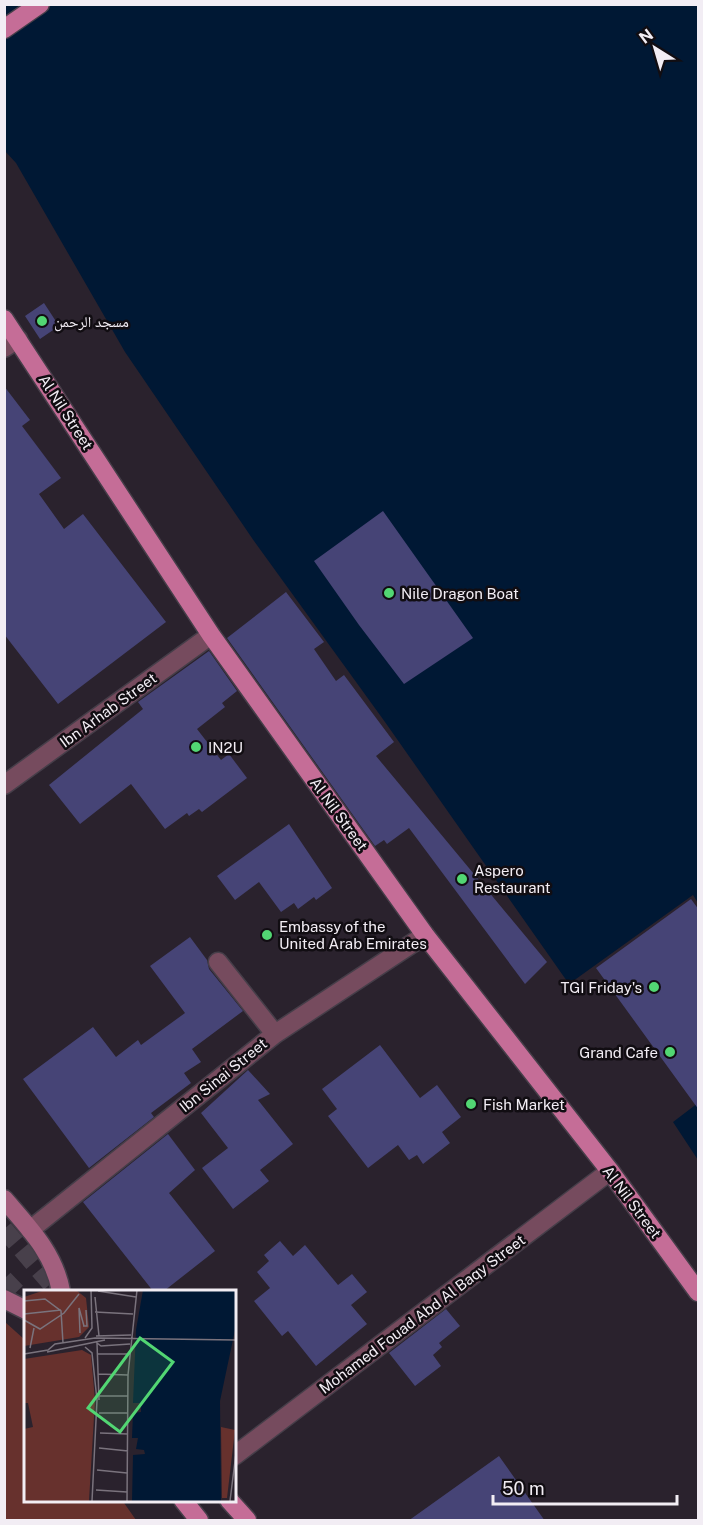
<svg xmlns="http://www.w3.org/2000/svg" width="703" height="1525" viewBox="0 0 703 1525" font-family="'Public Sans','Noto Naskh Arabic',sans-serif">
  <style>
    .green { fill: #67312d }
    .water { fill: #001834 }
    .building { fill: #464476 }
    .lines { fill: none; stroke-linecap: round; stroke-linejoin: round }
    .primary-tunnel { stroke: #48404b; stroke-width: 18; stroke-dasharray: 18 9; stroke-linecap: butt }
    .street-casing { stroke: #463e49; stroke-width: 21 }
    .secondary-casing { stroke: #463e49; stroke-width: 21 }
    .primary-casing { stroke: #463e49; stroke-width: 21 }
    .street { stroke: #764b5e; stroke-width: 18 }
    .secondary { stroke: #a35f7e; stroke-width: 18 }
    .primary { stroke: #c56d97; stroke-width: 18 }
    .poi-dot { fill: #52d673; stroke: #110d12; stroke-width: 2 }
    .labels { text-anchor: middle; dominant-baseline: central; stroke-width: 5; stroke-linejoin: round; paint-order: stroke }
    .poi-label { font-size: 15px; fill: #f2edf4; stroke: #110d12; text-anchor: start }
    .street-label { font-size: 15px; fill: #f2edf4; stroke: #110d12 }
    .inset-road { fill: none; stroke: #7a737d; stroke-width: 1.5 }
    .view { fill: #52d673; fill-opacity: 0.15; stroke: #52d673; stroke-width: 3 }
    .inset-edge { fill: none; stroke: #f2edf4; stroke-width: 3 }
  </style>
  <rect width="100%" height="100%" fill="#2a222d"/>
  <path class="green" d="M5,1322L25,1340L26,1500H122L136,1520H5Z"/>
  <path class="water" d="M4,5H698V903L693,895L569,984L385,722L254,541L125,352L16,163L5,151Z
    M698,1103V1160L673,1122Z"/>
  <path class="building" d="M44,303L59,326L40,339L25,316Z
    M4,386L30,420L22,426L61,478L39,494L64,529L83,514L166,622L58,704L4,634Z
    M383,511L473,638L404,684L359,625L314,561Z
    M286,592L324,642L314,649L336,681L344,675L394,742L376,756L547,962L525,984L409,828L387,844L384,840L375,846L227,638Z
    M209,651L237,691L222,703L225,707L197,729L221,760L229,754L247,778L202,812L199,809L189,816L187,813L165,829L131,784L80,824L49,785L143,709L138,702Z
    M289,824L332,888L316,900L314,897L298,909L294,903L281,912L259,882L235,900L217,876Z
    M691,899L699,910V1110L596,968Z
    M190,937L207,960L209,969L243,1011L192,1049L201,1062L184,1073L191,1083L151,1113L154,1117L89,1168L23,1079L93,1027L116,1057L138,1040L141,1045L185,1013L150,966Z
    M380,1045L420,1098L437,1085L461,1117L442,1132L450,1143L423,1164L417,1155L409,1160L398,1145L368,1168L328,1116L337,1109L322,1089Z
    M248,1070L270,1094L258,1100L293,1144L260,1170L269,1181L233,1209L202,1168L228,1148L201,1113Z
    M168,1134L195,1170L169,1193L215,1251L164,1291H153L83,1202Z
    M280,1241L293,1256L305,1245L338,1285L352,1274L367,1292L351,1305L367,1324L316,1366L288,1331L282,1336L254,1301L270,1288L257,1272L269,1261L264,1255Z
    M446,1309L460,1326L439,1343L442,1347L433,1355L441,1366L415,1386L389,1353Z
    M499,1456L545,1521H408Z"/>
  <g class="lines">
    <path class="primary-tunnel" d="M4,1229L57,1291
      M4,1279L26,1302"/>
    <defs>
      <path id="street" d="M4,348L18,339
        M4,785L211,635
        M218,962L275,1034
        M30,1230L275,1034L425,935
        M234,1456L610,1171"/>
      <path id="secondary" d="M4,1199C29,1228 54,1253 61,1291
        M4,1299L26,1310"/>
      <path id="primary" d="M4,29L40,4
        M4,319L211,635L425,935L610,1171L698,1292
        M183,1500L199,1520
        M229,1500L247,1520"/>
    </defs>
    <use href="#street" class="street-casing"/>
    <use href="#secondary" class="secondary-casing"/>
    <use href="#primary" class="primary-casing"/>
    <use href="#street" class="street"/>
    <use href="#secondary" class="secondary"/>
    <use href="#primary" class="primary"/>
  </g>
  <g class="poi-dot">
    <circle cx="42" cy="321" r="6"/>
    <circle cx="389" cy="593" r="6"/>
    <circle cx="196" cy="747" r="6"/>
    <circle cx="462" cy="879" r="6"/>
    <circle cx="267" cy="935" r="6"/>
    <circle cx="654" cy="987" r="6"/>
    <circle cx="670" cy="1052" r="6"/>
    <circle cx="471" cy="1104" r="6"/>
  </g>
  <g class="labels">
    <g class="poi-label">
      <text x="54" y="321">مسجد الرحمن</text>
      <text x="401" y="593">Nile Dragon Boat</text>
      <text x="208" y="747">IN2U</text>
      <text x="474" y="870">Aspero<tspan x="474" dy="17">Restaurant</tspan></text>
      <text x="279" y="926">Embassy of the<tspan x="279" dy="17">United Arab Emirates</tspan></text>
      <text x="642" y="987" text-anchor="end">TGI Friday's</text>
      <text x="658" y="1052" text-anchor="end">Grand Cafe</text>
      <text x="483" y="1104">Fish Market</text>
    </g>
    <g class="street-label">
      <text transform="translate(66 412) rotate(57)">Al Nil Street</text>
      <text transform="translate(108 710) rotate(-36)">Ibn Arhab Street</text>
      <text transform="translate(339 814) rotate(54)">Al Nil Street</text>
      <text transform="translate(223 1075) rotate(-39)">Ibn Sinai Street</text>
      <text transform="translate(632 1202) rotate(53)">Al Nil Street</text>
      <text transform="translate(422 1314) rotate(-37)">Mohamed Fouad Abd Al Baqy Street</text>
    </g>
  </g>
  <g transform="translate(24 1290)">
    <rect width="212" height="212" fill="#2a222d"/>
    <path d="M21,0H52L62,8L65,37L55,47L0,56V7ZM58,60L67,65L71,110L65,211H0V139L9,137L4,113H0V69ZM197,137L211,140L203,208H198Z" fill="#67312d"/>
    <path d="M119,0H211V40L196,111L197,211H108L109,165L121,164L120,160L112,159L114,148H108L109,123L117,122V113H109L112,40Z" fill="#001834"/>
    <path class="inset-road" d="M74,1L112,7M71,7L75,46M0,11L21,9L37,21L39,53M71,22L109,24M0,24L37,20M0,30L16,39L40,23L55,4M59,36H63L62,20M56,43L55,18L60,36M72,46L107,45M61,48L68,38L67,0M61,57L68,63L73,110M6,58L10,38M23,62L81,50M0,64L24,60L31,54L71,48L212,50M73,64H106M74,84L104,85M75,106H104M75,110L73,53L77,56L106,54M75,123H104M76,143L104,144M75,158L104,161M73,180L103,183M72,200L103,202M68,211L73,110M103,211L104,85L113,0M206,211L212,163"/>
    <path class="view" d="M116,48L149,72L96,142L64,118Z"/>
    <rect width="212" height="212" class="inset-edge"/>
  </g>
  <rect width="703" height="1525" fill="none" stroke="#f2edf4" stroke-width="12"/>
  <g transform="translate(655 48) rotate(323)" stroke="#110d12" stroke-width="4.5" paint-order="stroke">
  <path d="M0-4.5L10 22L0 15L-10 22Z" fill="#f2edf4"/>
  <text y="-9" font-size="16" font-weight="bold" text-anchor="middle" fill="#f2edf4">N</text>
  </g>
  <path d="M493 1495v9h184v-9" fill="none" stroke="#f2edf4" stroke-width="3"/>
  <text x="502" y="1495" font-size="18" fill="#f2edf4" stroke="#110d12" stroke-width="4.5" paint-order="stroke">50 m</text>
</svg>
